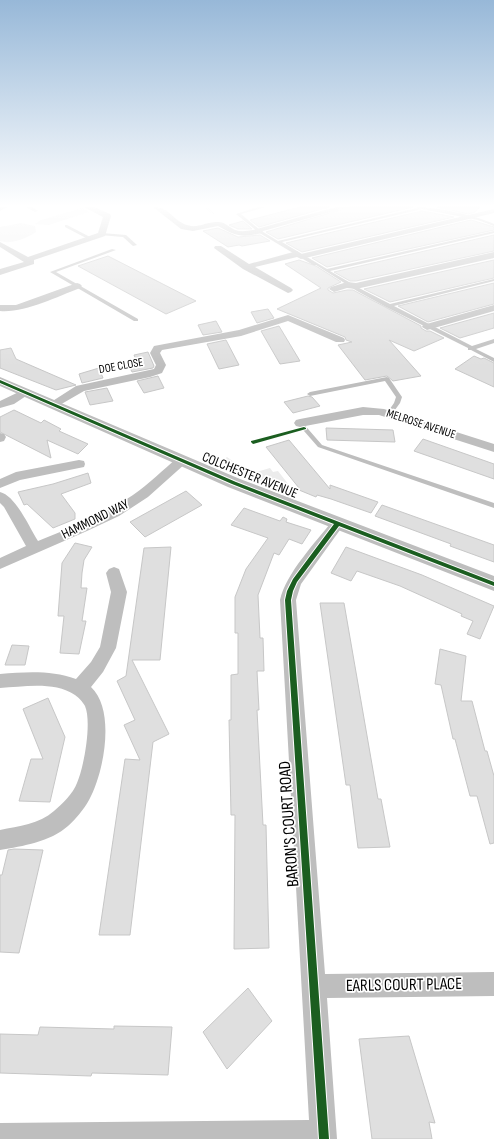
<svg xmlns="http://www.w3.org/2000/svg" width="494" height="1139" viewBox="0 0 494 1139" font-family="'Sofia Sans Condensed',sans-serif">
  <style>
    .green { fill: #ececec }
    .building { fill: #dfdfdf; stroke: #c7c7c7 }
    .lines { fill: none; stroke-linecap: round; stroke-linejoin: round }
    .path-far1 { stroke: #b9b9b9; stroke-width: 1.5; stroke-dasharray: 0.5 1; stroke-linecap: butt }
    .path { stroke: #b9b9b9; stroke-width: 2; stroke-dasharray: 0.5 1.5; stroke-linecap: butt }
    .service { fill: #bebebe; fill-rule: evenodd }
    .minor { fill: #bebebe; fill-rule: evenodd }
    .tertiary { fill: #bebebe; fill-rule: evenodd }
    .cycleway-casing { stroke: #fff; stroke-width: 2 }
    .cycleway { fill: #1b5e20; fill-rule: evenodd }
    .labels { text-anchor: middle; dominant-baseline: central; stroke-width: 3.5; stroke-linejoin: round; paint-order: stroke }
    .far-street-label { font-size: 12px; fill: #000; stroke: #fff }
    .street-label { font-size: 14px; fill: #000; stroke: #fff }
    .near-street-label { font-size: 17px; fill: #000; stroke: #fff }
  </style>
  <rect width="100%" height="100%" fill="#fff"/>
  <path class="green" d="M82,208L89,212L49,225L35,224L41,220Z
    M21,223L35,226L36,232C28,238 9,245 0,241V227Z
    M227,457L250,474L270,468L273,472L278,471L296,494L224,467L223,460Z"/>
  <path class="building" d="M300,207H329L259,227L250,220Z
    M350,207H413L278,239L266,232Z
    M437,207H480L475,212L468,214Z
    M422,211L454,217L302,252L286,243Z
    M471,220L494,227V230L327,267L312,258Z
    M243,221L252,229H238L229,225Z
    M218,228L238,237L260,235L270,241L242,246L239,245L228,247L203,231Z
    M494,235V251L356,281H350L334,272Z
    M108,256L196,301L166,314L78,266Z
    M299,260L316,266L341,282L328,288V290L333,293L347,290H353L421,326V328L426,331H430L444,338L414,351L389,340L421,376L393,381L387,376L365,380L338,345L352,342L346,340L345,337L277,309L321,288L285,264Z
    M494,260V278L390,302L364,289Z
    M494,283V304L428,322L398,306Z
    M268,309L274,318L257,323L251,312Z
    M494,313V328L460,338L440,328Z
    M216,321L222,332L203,335L198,325Z
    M279,326L300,361L280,364L261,331Z
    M226,340L239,365L219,369L207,344Z
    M11,348L16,359L76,385L56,390L0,368V350Z
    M148,352L154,366L153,368L132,372L129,366L138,365L134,355Z
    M474,356L481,359L484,358L494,363V387L455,369Z
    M99,368L103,378L82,383L79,374Z
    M158,376L164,388L144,393L137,381Z
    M107,388L113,401L90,405L85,392Z
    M308,396L312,397L320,406L293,413L284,402Z
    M14,410L41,423L44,420L61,429L59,431L88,444L78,454L47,440L51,458L0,432V417Z
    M326,428L393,430L395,442L327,440Z
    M423,439L494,464V479L414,451Z
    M289,440L330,489V485L378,502L371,513L331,499L317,495L316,497L299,490V488L266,447Z
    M88,473L91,483L61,494L75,513V519L53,528L27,504L24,505L18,492L53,484Z
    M186,491L202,505L145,537L130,522Z
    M382,505L494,545V562L450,546L451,544L375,516Z
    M244,508L280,521L283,517L287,519L286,522L311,530L302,544L289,539L279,555L274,553L258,595L260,638H263L264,671H257L259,710H257L263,825H266L269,948L234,949L235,815H231L229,720H231V675L238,674V633H235V597L246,569L268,538L231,525Z
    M75,543L92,547L84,560L82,573L81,588H87L82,621H86L79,654L60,653L64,616H58L62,563Z
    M171,547L160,660H132L169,734L153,742L130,935H99L125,759L140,760L124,725L135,720L117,681L126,676L144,548Z
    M346,547L422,575L494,606L480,639L467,634L473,621L461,616L462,614L400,586L357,571L351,581L331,573Z
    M320,603H344L378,799H381L390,847L358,848L350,785H346Z
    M12,645L29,646L25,665H5Z
    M440,649L466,656L461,701H472L485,751H487L494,776V843L490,844L477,796H470L455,739H453L441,685L435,684Z
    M48,698L65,737L50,802L19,801L31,759H43L23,709Z
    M14,849L43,850L19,953L0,952V875H2L8,850Z
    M248,988L272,1021L227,1069L203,1032Z
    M114,1026L172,1027L168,1075L92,1073L91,1076L0,1073V1034L38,1035L40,1027L114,1029Z
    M409,1036L435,1123L429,1122L432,1139H372L359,1039Z"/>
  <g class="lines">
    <path class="path-far1" d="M205,207L214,214"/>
    <path class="path" d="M253,442L291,431"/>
    <path class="service" d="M26,207H32L38,211L35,212Z
      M258,207H266L241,214L260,230L278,241L417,208L416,207C438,207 474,215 494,224V226L478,220L422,209L282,242L327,269L494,231V233L330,271L361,289L390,304L494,279V281L394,306L472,346L494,339V343L476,349L494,358V362L471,350H468V348L386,307L357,291L316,265H313L258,232L236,214Z
      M65,225H67L92,238L88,239L65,227Z
      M102,233L126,235L137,245L133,246L123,237L100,235V234Z
      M112,249L116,250L56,272L138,319V321H134L50,272Z
      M387,377L389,378L402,397L400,403L392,414L390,415L387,413L394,403L396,397L385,381L310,396L307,394L310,392Z
      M300,421L302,422L322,445L494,503V508L318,447L297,423Z"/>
    <path class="minor" d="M0,207H8L0,211Z
      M84,207H94L110,214L111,216L105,236L34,260V264L0,275V269L24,262L0,247V242L28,257L98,233L103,217Z
      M153,207C170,207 173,221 187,225C197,229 208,221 218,222C225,222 229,227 235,230C241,232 247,231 253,230L336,207H349L263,231L262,233C241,238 236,236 218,226L193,231L181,229Z
      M494,209V213L301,259L297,257L255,267L291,288L293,290L291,292L288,293L243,269L214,248L215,246H221L249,264L297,251L301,254Z
      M494,252V258L356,289L347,288L334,292L329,289L331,287L347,282L356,283Z
      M77,283L80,284L82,286L80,288C56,297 25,313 0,311V305H16Z
      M494,305V311L427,330L422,327L423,325Z
      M288,315L344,338L345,340L344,342H336L288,321L241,336L162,350L160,353L166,365L162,373L150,377L84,391L58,406H50L48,404L76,386L154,369L156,365L150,353L154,346L239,330Z
      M25,389L29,390L31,392L29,394L14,404L0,408V401Z
      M363,407L384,409L494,444V452L379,415H363L300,427L296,426L294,423L296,420L300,419Z
      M0,433L4,434L6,437L4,441L0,442Z
      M182,456L186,457L188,460L186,463L148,497L119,516L87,531L0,569V558L26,546L4,507L0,503V492C16,496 29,527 38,541C70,528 103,515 133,495C149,484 163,470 178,457Z
      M79,460L84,461L85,464L84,467L20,480L0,488V479L16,472Z
      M338,518L343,520L345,523L301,584L296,600L325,974L494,972V996L327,998L337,1139H0V1123L309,1120L280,600C286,573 316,542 333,520Z
      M114,567L119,569L127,592L116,648L103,672L91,687C116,710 104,773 89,800C84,809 76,819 68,826C50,842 23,846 0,850V830C19,826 39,824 54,811C62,804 73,794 77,783C84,767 92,722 85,706C83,702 78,697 75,695C54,681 23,687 0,688V674C26,672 51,670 76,679L91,662L100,647L111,592L106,573L109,569Z"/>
    <path class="tertiary" d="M0,377L240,479L494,576V591L228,487L0,386Z"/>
    <defs>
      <path id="cycleway" d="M0,380L236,482L494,582V586L339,526L297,582L293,591L291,600L329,1139H319L285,600L287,591L293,579L334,524L232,484L0,383Z
        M304,427L306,428V429L253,444L251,442V441Z"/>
    </defs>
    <use href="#cycleway" class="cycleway-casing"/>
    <use href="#cycleway" class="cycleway"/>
  </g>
  <linearGradient id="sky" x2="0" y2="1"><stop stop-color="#97b8d8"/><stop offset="0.56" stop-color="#fff"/><stop offset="1" stop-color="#fff" stop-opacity="0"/></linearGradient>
  <rect width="494" height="367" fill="url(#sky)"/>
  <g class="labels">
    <g class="far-street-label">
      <text transform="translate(121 366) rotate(-10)">DOE CLOSE</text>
      <text transform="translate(421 424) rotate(18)">MELROSE AVENUE</text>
    </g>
    <g class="street-label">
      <text transform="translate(250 475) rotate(22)">COLCHESTER AVENUE</text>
      <text transform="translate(95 519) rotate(-26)">HAMMOND WAY</text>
    </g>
    <g class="near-street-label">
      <text transform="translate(289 824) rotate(-94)">BARON'S COURT ROAD</text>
      <text transform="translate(404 985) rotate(-1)">EARLS COURT PLACE</text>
    </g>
  </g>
</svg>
